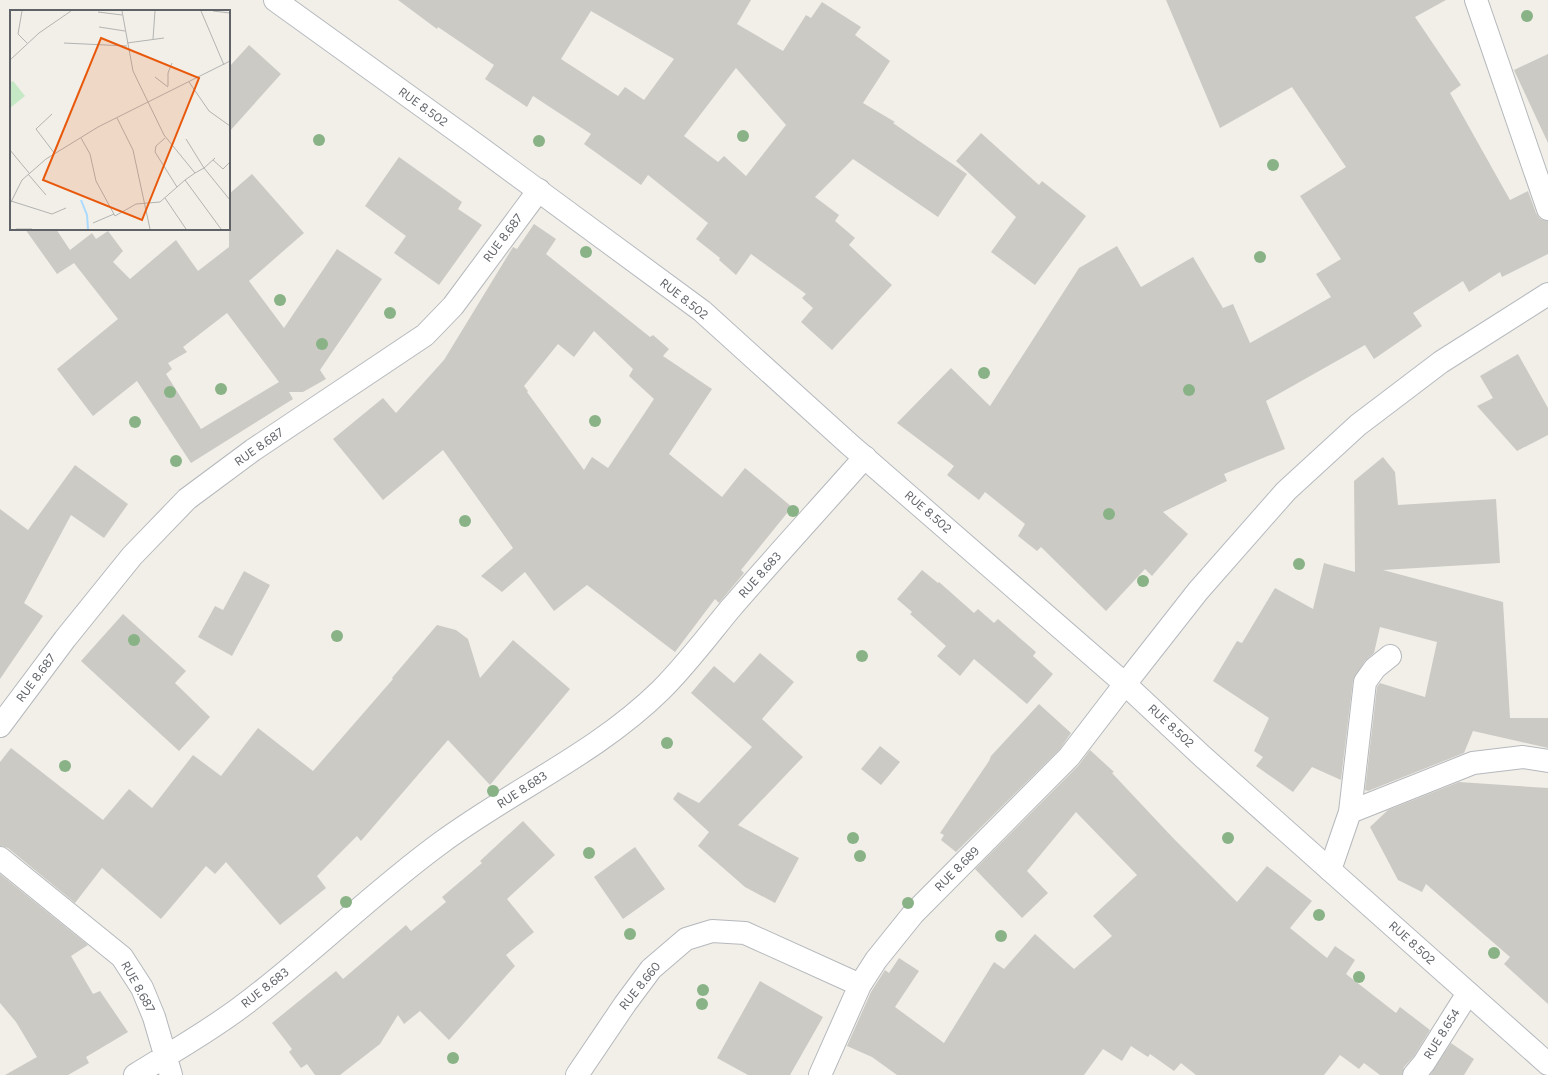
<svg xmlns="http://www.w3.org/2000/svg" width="1548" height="1075" viewBox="0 0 1548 1075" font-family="Figtree,sans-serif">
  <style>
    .building { fill: #cccac5; fill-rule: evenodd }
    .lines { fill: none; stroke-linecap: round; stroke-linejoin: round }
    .minor-casing { stroke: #b5b8bc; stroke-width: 24 }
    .secondary-casing { stroke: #b6babf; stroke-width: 24 }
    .minor { stroke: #fff; stroke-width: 22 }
    .secondary { stroke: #fff; stroke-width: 22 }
    .tree { fill: #89b387 }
    .labels { text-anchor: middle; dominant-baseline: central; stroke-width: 3; stroke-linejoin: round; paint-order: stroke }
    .street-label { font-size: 12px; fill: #5f6368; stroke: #fff }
    .inset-river { fill: none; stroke: #aadaff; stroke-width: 2 }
    .inset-road { fill: none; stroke: #b3b3b1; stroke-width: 1 }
    .view { fill: #e8590c; fill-opacity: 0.15; stroke: #e8590c; stroke-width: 2 }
    .inset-edge { fill: none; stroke: #5f6368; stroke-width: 2 }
  </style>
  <rect width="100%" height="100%" fill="#f1efe8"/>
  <path class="building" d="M398,0H751L737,24L783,51L806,15L811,18L822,2L861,27L855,35L890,61L863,103L895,122L893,123L967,174L938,217L853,159L815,197L839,215L835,221L855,238L849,245L892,285L832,350L801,322L813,308L802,298L806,294L751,254L736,275L719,260L720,258L696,239L708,223L648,175L641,185L584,144L591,134L533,96L527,107L485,79L494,65L438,27L437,29ZM591,11L674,59L644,100L625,87L618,96L561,59ZM736,68L786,125L746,176L724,156L718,162L684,136Z
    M1166,0H1446L1415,17L1461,85L1450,93L1510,200L1528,191L1536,213L1540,219L1548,221V254L1502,277L1500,272L1469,292L1463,281L1413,313L1422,326L1374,359L1365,345L1266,401L1285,449L1224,474L1227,481L1163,512L1188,534L1152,576L1145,569L1106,611L1041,547L1037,551L1018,536L1025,524L985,492L979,500L947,475L954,466L897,423L951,368L990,406L1079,268L1117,246L1141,287L1193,257L1223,308L1233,304L1250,343L1331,297L1316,274L1341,259L1300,196L1346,167L1292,87L1220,128Z
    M249,45L281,74L229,132V67Z
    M1548,54V143L1514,70Z
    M981,133L1039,185L1042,181L1086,216L1035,285L991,252L1016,217L956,161Z
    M399,157L462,202L458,209L482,225L439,285L394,253L406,236L365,206Z
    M252,174L304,233L249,281L284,328L337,249L382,279L320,370L326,379L303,392H289L293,399L191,463L137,381L93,416L57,369L118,319L74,263L57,274L25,229H56L70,250L92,233L96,239L108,231L123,251L113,262L130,279L176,240L198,271L229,247V194ZM227,313L279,382L201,429L166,374L172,369L168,363L187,352L183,347Z
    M534,224L556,239L546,254L650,337L653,335L669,349L663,356L712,389L669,454L722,497L745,468L792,507L741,570L744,573L719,603L715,599L675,652L587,585L554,611L525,572L502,592L481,576L513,548L443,450L383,500L333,439L383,398L396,413L444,360L513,247L517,249ZM594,331L633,369L629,376L654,399L608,468L592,457L584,470L527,392L528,391L524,386L558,344L574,357Z
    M1518,354L1548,408V435L1517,451L1477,406L1493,398L1480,376Z
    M1383,457L1395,472L1398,505L1496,499L1500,563L1383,570L1503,602L1510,718H1548V748L1473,731L1464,753L1368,791L1365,790L1377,687L1380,683L1425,697L1437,642L1380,627L1374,653L1365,661L1353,680L1341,780L1312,767L1293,792L1256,766L1263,757L1254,751L1269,718L1213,681L1237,641L1242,643L1275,588L1313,609L1324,563L1355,572L1354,481Z
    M75,465L128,504L104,538L71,515L24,603L43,616L0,679V509L28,530Z
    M922,570L938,583L939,582L974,613L978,609L994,623L998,619L1036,652L1033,656L1053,674L1027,704L974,659L960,676L937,656L946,646L910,614L912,612L897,599Z
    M244,571L270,585L232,656L198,637L215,606L223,610Z
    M123,614L186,671L175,683L210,717L179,751L81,661Z
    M437,625L456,630L468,639L480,678L513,640L570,689L490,785L448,740L361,841L357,836L317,876L326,888L280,925L226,862L215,874L206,866L161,919L102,868L75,903L8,848L0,846V762L11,748L103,820L129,789L152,808L193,755L221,776L258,728L313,771L393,679L392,678Z
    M760,653L794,682L762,719L803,757L738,825L799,858L775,903L745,887L698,846L709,832L673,799L678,792L699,803L752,747L691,693L714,666L734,683Z
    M1039,704L1071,733L1060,749L956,852L941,840L944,835L940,833L989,761L991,756Z
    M880,746L900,762L881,785L861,769Z
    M1090,750L1114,772L1112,773L1174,839L1237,902L1267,866L1312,901L1290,928L1327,958L1335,946L1355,960L1346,974L1396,1013L1400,1007L1430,1030L1414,1056L1404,1067L1402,1075H1380L1364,1063L1359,1069L1340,1055L1324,1075H1196L1181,1063L1174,1071L1150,1054L1148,1057L1131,1046L1122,1061L1103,1049L1084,1075H897L872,1057L847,1046L871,992L885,970L889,973L899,958L919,971L895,1007L944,1043L994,962L1004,969L1035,934L1074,969L1112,936L1093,916L1137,875L1076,812L1027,871L1048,893L1022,918L975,869L1078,766Z
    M1459,782L1548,788V1004L1504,964L1510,957L1426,884L1422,892L1398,880L1370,827L1388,810Z
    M523,821L555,855L507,899L534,932L506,955L515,966L449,1040L420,1011L404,1024L398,1015L380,1044L340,1075H315L307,1064L301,1068L289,1052L292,1049L272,1023L336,971L343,979L406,925L411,931L446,902L442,897L482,863L480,861Z
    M635,847L665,889L623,919L594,877Z
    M0,874L88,945L71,956L93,994L100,991L128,1032L86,1057L89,1063L68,1075H5L37,1057L16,1022L0,1003Z
    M760,981L823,1017L790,1075H748L717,1058Z
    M1451,1043L1474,1059L1464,1075H1430Z"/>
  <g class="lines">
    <defs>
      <path id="minor" d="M1476,0L1548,209
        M0,726L65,639L132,556L187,499L253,450L425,335L453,306L539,190
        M1350,812L1473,763L1523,757L1548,761
        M0,858L122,957L142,988L154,1017L171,1075
        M1330,870L1350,812L1365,682L1375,668L1390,656
        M135,1075C172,1052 210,1031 245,1004C313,953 373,892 442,842C514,789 597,753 661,690C686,665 707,637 730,609C774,558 820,508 865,457
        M577,1075L625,1004L651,969L686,939L712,931L745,933L860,985
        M820,1075L860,985L876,960L913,914L1069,757L1125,684
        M1414,1075L1424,1063L1468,993"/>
      <path id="secondary" d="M275,0L475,144L702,311L849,444L1125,684L1202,756L1548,1064
        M1125,684L1198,591L1286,491L1358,425L1441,362L1548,294"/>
    </defs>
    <use href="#minor" class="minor-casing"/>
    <use href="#secondary" class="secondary-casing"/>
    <use href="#minor" class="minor"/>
    <use href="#secondary" class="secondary"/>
  </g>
  <g class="tree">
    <circle cx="1527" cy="16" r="6"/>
    <circle cx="743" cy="136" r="6"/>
    <circle cx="319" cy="140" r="6"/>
    <circle cx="539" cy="141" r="6"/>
    <circle cx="1273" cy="165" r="6"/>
    <circle cx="586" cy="252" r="6"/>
    <circle cx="1260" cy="257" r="6"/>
    <circle cx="280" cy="300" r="6"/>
    <circle cx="390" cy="313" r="6"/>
    <circle cx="322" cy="344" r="6"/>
    <circle cx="984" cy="373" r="6"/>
    <circle cx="221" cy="389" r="6"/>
    <circle cx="1189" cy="390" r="6"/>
    <circle cx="170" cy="392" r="6"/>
    <circle cx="595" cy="421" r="6"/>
    <circle cx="135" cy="422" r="6"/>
    <circle cx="176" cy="461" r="6"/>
    <circle cx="793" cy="511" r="6"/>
    <circle cx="1109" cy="514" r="6"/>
    <circle cx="465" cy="521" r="6"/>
    <circle cx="1299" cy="564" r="6"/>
    <circle cx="1143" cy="581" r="6"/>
    <circle cx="337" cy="636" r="6"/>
    <circle cx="134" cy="640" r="6"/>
    <circle cx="862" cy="656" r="6"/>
    <circle cx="667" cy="743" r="6"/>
    <circle cx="65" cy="766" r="6"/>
    <circle cx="493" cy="791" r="6"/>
    <circle cx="853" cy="838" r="6"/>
    <circle cx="1228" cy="838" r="6"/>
    <circle cx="589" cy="853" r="6"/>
    <circle cx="860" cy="856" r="6"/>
    <circle cx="346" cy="902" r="6"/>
    <circle cx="908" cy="903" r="6"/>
    <circle cx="1319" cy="915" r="6"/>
    <circle cx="630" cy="934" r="6"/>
    <circle cx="1001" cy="936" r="6"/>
    <circle cx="1494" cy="953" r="6"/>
    <circle cx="1359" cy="977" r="6"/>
    <circle cx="703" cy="990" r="6"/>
    <circle cx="702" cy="1004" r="6"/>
    <circle cx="453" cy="1058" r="6"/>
  </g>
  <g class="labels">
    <g class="street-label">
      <text transform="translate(423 107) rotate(36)">RUE 8.502</text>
      <text transform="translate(503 238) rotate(-53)">RUE 8.687</text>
      <text transform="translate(684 299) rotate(38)">RUE 8.502</text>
      <text transform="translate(259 447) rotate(-35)">RUE 8.687</text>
      <text transform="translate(928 512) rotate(41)">RUE 8.502</text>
      <text transform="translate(760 575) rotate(-48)">RUE 8.683</text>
      <text transform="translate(36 678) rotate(-53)">RUE 8.687</text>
      <text transform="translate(1171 726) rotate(43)">RUE 8.502</text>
      <text transform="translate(522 790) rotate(-33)">RUE 8.683</text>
      <text transform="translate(957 869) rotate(-45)">RUE 8.689</text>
      <text transform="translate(1412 943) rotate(42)">RUE 8.502</text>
      <text transform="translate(640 986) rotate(-51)">RUE 8.660</text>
      <text transform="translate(138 987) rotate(61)">RUE 8.687</text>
      <text transform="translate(265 988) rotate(-38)">RUE 8.683</text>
      <text transform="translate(1442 1034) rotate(-58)">RUE 8.654</text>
    </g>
  </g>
  <g transform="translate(10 10)">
    <rect width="220" height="220" fill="#f1efe8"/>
    <path d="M3,71L15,86L0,98V73Z" fill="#c5e8c5"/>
    <path class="inset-river" d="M71,190L77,205L78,219"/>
    <path class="inset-road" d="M12,1L8,24L17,33M112,1L123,61L138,92M191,1L214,55M203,1L220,3M88,2L112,5M89,17L115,21M143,29L145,1M54,33L117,36M117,33L154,28M0,50L29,23L61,1M145,67L158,77M179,72L199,101L220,116M158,76V63L162,53M138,92L154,125L185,163L194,158L220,190M42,104L26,119L45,144M107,108L123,140L140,219M71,128L80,144L86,171L105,206L126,194L150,192L175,170M155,128L146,136L145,142L167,177M176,129L194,158L205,148M0,140L19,163M203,150L213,159L220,152M185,163L175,170L211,219M18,164L36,185M155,188L176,219M1,191L42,204L56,198M0,194L12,170L36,149L88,117L220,51M83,213L104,204M6,219H22"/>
    <path class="view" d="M91,28L189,68L132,210L33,170Z"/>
    <rect width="220" height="220" class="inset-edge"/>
  </g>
</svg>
